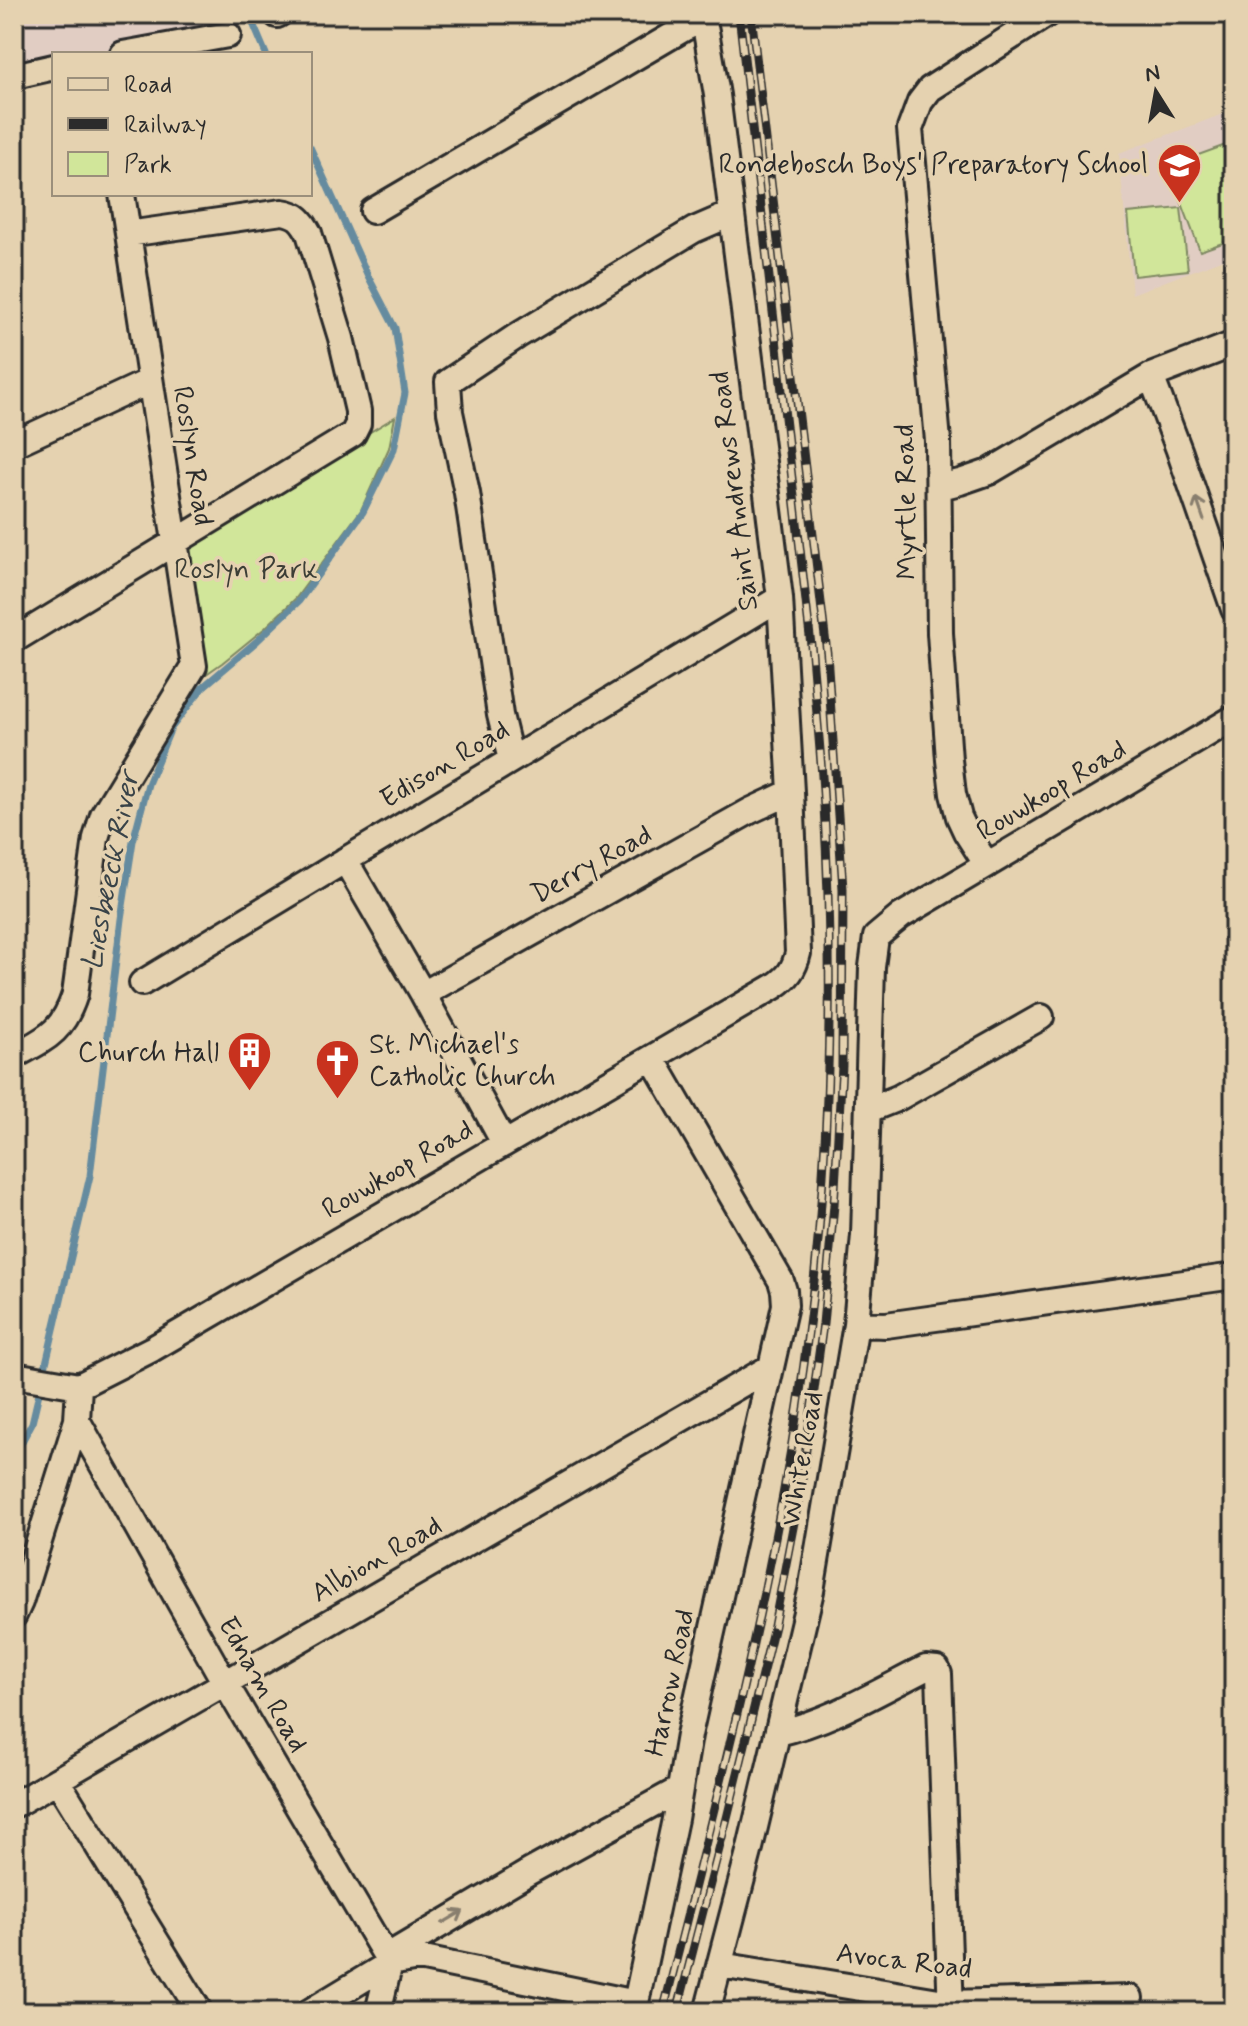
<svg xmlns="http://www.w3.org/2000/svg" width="1248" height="2026" viewBox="0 0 1248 2026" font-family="Mynerve,sans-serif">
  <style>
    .built { fill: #e1cdc3 }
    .green { fill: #d1e69a; stroke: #7e8862; stroke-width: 2 }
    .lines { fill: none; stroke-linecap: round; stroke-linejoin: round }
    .stream { stroke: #658b9f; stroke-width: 7 }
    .street-casing { stroke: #2b2b2b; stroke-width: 30 }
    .street { stroke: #e5d2b0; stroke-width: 24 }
    .rail-casing { stroke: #2b2b2b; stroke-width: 9 }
    .rail { stroke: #e5d2b0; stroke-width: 6; stroke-dasharray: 18; stroke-linecap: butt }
    .oneway { stroke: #887e6e }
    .labels { text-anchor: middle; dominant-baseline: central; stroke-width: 7; stroke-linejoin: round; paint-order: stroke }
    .poi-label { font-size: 28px; fill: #2b2b2b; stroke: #e5d2b0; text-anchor: end }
    .street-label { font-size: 28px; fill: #2b2b2b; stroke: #e5d2b0 }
    .park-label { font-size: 28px; fill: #3c3e36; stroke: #e5d2b0 }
    .water-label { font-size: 30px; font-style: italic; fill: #394348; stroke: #e5d2b0 }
  </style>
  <rect width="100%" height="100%" fill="#e5d2b0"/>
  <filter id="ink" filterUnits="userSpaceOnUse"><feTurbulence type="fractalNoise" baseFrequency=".0125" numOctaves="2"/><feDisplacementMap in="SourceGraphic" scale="16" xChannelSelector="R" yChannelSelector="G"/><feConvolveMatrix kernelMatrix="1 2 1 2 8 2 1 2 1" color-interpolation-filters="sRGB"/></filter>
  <g filter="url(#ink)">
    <path class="built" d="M14,14H224L228,35L123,54H54V64H14Z
      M1234,110V255L1132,294L1119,153Z"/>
    <path class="green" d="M1234,142V239L1200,251L1168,166Z
      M1181,208L1188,270L1134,276L1128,213Z
      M395,417L389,448L361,510L296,598L265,628L222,663L202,677L185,544Z"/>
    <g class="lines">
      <path class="stream" d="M249,14L266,54
        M14,1456L32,1423L90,1176L121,919L133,841L148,784L171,728L203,687L257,641L299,601L363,512L394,449L405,393L395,328L368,276L310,147"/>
      <defs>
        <path id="street" d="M277,15L279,14
          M123,54L228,35
          M14,76L54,67
          M373,211L685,28L705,19
          M1151,376L1179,450L1234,609
          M14,444L150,381
          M940,487L960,482L989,472L1151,376L1234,344
          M14,640L353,434L358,424V411L341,338L309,233C302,220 297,214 282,212L128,234
          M511,760L500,715L467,493L450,412L448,382L517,336L694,230L731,214
          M345,860L423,994L504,1143
          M987,865L966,832L959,817L953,794L949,760L940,633L938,441L910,129L920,102L930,89L1047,14
          M142,983L780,598
          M423,994L750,811L791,792
          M14,1056C47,1038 63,1032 75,994L96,838L103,815L194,666L122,194
          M868,1110L898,1098L1041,1017
          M856,1324L886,1325L1234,1276
          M14,1375L79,1386L152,1349L775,986C788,977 794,970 798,953L791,792L780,598L717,95L703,14
          M79,1386L77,1420L225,1683L390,1963L378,2012
          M14,1615L20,1602L77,1420
          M778,1733C831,1721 878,1692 926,1668L937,1669L939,1674L951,2012
          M57,1780L200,2012
          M14,1805L771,1367
          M386,1957L529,1872L680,1789
          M720,1965L951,2003L1130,1998
          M309,2012L390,1963L419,1958L636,2003
          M634,2012L675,1819L689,1735L785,1305L784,1291L781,1281L652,1058
          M707,2012L750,1848L811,1591L856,1324L864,1235L872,967L876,937L901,916L1234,718"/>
      </defs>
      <use href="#street" class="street-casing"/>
      <use href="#street" class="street"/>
      <defs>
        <path id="rail" d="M663,2012C717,1798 774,1584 804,1364C829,1183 835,989 824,806C821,755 816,705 812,654L739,14
          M677,2012L727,1818L774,1626L801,1486L823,1324L834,1205L842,1066L843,889L827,653L751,14"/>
      </defs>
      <use href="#rail" class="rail-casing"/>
      <use href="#rail" class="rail"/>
    </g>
    <defs><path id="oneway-shaft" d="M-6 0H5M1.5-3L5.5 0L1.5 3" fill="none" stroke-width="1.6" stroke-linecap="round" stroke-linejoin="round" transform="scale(2)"/></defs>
    <g class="oneway">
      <use href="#oneway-shaft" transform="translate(1200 509) rotate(-109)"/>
      <use href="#oneway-shaft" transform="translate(453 1917) rotate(-31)"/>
    </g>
  </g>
  <defs>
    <symbol id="school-pin" viewBox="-11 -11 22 30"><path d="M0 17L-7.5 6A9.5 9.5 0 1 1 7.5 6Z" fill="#c8321e" stroke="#e5d2b0"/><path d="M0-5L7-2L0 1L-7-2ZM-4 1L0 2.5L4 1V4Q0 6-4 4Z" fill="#fff"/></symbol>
    <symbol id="building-pin" viewBox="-11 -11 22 30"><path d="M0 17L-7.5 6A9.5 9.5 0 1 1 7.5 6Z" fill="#c8321e" stroke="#e5d2b0"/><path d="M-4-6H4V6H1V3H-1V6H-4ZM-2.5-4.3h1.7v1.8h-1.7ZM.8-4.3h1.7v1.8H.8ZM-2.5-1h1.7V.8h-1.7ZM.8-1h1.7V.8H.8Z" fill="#fff"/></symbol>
    <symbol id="church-pin" viewBox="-11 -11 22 30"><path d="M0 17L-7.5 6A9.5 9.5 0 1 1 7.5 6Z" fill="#c8321e" stroke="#e5d2b0"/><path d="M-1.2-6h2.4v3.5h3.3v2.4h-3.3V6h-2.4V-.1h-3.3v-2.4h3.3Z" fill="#fff"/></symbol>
  </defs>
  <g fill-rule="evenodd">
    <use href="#school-pin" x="1154" y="140" width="51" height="69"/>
    <use href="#building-pin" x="224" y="1028" width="51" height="69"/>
    <use href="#church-pin" x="312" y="1036" width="51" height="69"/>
  </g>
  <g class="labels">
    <g class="poi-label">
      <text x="1148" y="165">Rondebosch Boys' Preparatory School</text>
      <text x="369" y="1045" text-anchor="start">St. Michael's<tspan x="369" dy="32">Catholic Church</tspan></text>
      <text x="219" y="1053">Church Hall</text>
    </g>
    <g class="street-label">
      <text transform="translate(192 456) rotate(81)">Roslyn Road</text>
      <text transform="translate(735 491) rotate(-97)">Saint Andrews Road</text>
      <text transform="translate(907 502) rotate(-91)">Myrtle Road</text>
      <text transform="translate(445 765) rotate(-31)">Edison Road</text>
      <text transform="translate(1052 791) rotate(-31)">Rouwkoop Road</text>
      <text transform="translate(592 865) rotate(-29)">Derry Road</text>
      <text transform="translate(398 1170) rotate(-30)">Rouwkoop Road</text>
      <text transform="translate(803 1459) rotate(-80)">White Road</text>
      <text transform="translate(377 1560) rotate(-30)">Albion Road</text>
      <text transform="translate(671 1683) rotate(-78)">Harrow Road</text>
      <text transform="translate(262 1685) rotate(60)">Ednam Road</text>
      <text transform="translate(904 1962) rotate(7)">Avoca Road</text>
    </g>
    <g class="park-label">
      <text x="246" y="570">Roslyn Park</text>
    </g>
    <g class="water-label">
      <text transform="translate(111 871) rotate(-79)">Liesbeeck River</text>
    </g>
  </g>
  <rect width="1248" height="2026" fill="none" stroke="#e5d2b0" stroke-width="48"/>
  <rect x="24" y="24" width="1200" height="1978" fill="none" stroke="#2b2b2b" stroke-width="3" filter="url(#ink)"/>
  <rect x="52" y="52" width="260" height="144" fill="#e5d2b0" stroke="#9b8f7b" stroke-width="2"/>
  <rect x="68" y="78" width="40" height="12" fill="#e5d2b0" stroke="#9b8f7b" stroke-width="2"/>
  <text x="124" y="92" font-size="24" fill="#2b2b2b">Road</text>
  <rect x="68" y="118" width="40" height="12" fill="#2b2b2b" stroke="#9b8f7b" stroke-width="2"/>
  <text x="124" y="132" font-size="24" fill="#2b2b2b">Railway</text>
  <rect x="68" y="152" width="40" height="24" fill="#d1e69a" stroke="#9b8f7b" stroke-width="2"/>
  <text x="124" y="172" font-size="24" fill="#2b2b2b">Park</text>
  <g transform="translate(1156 92) rotate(349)" stroke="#e5d2b0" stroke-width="6" paint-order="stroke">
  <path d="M0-6L14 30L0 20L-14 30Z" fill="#2b2b2b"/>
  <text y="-12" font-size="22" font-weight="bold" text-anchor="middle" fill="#2b2b2b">N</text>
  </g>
</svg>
